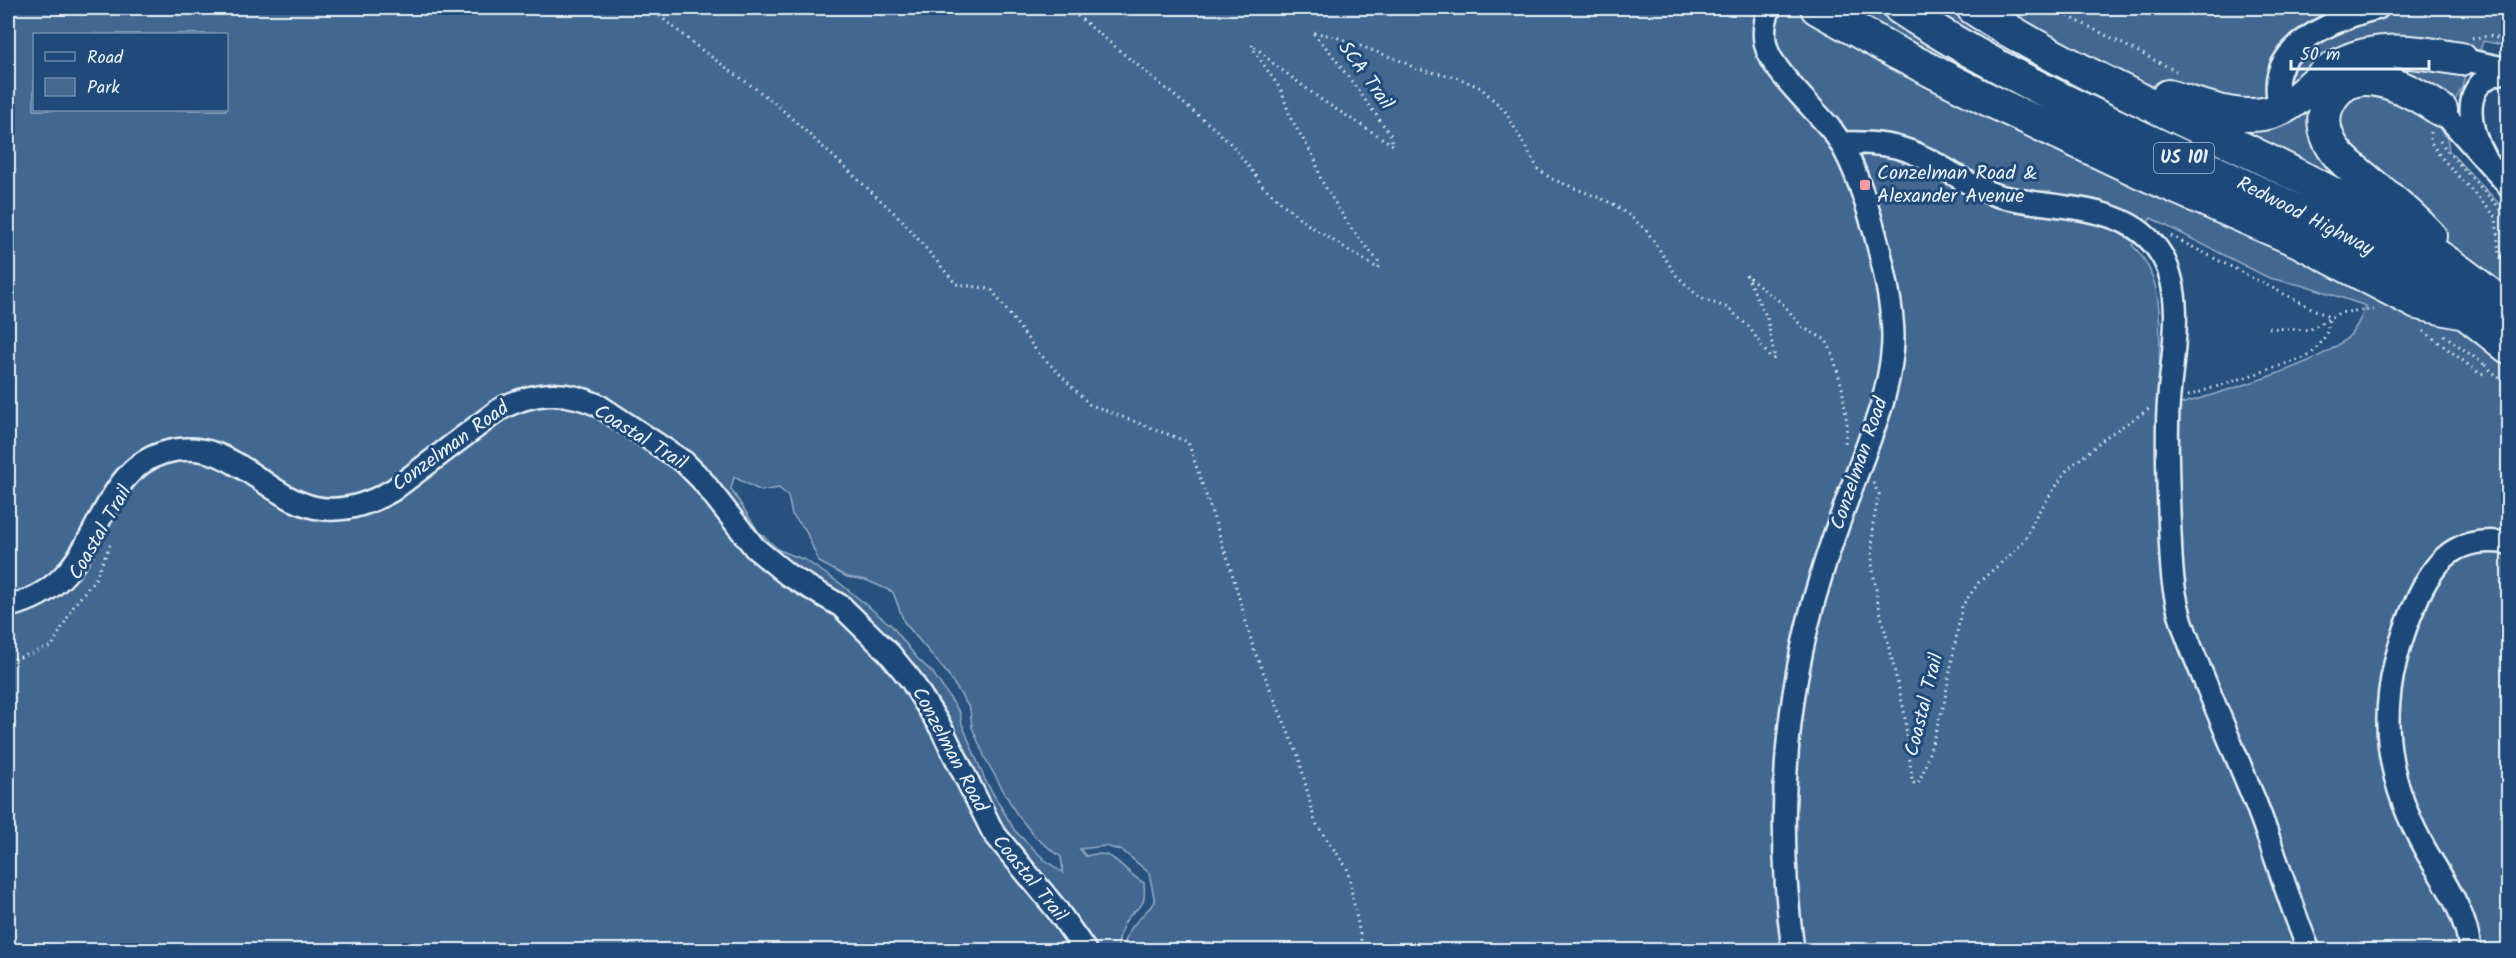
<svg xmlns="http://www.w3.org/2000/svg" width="2516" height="958" viewBox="0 0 2516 958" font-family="Kalam,sans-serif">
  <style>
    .green { fill: #436891; stroke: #96acc4; stroke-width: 1.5; fill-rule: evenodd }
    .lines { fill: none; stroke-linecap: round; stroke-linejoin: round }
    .minor-casing { stroke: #e8f1f8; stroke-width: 26 }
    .highway-casing { stroke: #e8f1f8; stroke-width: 36 }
    .path { stroke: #e8f1f8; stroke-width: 3; stroke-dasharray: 1.5 4.5; stroke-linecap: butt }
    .minor { stroke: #1f4a7a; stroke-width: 21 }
    .highway { stroke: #1f4a7a; stroke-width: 32 }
    .path-bridge { stroke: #e8f1f8; stroke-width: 3; stroke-dasharray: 1.5 4.5; stroke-linecap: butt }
    .poi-dot { fill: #ff9aa2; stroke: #1f4a7a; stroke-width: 2 }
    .labels { text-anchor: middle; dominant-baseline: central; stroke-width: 6; stroke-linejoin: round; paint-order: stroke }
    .shield { fill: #1f4a7a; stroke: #acbfd2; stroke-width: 1.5 }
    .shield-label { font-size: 18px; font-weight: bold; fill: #e8f1f8 }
    .street-label { font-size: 20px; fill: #e8f1f8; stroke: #1f4a7a }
    .poi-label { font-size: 20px; fill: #e8f1f8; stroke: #1f4a7a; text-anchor: start }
  </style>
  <rect width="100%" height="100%" fill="#27517f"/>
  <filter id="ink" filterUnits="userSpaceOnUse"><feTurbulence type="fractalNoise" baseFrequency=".0167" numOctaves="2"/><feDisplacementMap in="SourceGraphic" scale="12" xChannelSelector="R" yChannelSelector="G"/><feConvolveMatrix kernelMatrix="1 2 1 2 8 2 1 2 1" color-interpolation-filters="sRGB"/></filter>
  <g filter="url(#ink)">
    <path class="green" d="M8,8H2508V46L2483,41L2480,51L2471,52L2462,87L2440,130L2447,137L2449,151L2508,213V950H1124C1124,929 1142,917 1155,902L1149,873L1123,851L1105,846L1080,849L1086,856C1116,847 1121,871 1144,883C1146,911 1140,902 1127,919C1120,928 1119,940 1117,950H8ZM34,34H226V110H34ZM2151,218L2269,278L2310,287L2366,306C2362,315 2358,326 2351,334C2324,366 2205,396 2162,410C2152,357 2176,287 2132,245ZM734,477L761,491L779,488L788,496L792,515L805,529L819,562L847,577L866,580L893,592L904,622L947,673L970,709L972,727L985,758L1016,813L1036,838L1061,857L1063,873L1045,860L1015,831L985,780L962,724L960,713L933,673L917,658L892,626L841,584L805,560L779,550L758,531L731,489Z"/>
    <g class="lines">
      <defs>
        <path id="minor" d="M1770,8C1764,22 1762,37 1768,52C1778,76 1816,110 1834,133C1863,172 1893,288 1893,337C1893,359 1888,382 1882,404C1863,462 1838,518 1821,576C1783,699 1776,824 1793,950
          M2461,59L2508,69
          M2280,110C2278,99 2276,88 2278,77C2286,38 2344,16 2378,8
          M2441,110L2508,185
          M1840,143C1863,142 1888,143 1909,151C1940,162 1964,185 1996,195C2049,211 2129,199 2162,256C2187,300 2170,363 2168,410C2166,451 2168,492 2170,534C2171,553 2171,573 2175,593C2180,625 2194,654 2206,684C2222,722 2238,760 2254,799C2274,848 2288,901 2309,950
          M2485,158C2467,127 2459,76 2508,72
          M8,606C104,587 89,475 163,453C255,425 279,557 393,490L500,409C533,392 563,389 598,405L684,462L701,479L755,548L788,575L841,606L889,653L911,680L941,728L993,832L1057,910L1085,950
          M2470,950C2467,914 2444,882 2426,851C2376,763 2377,687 2419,595C2439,553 2462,536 2508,543"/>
        <path id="highway" d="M1817,8L1895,52L1987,99L2141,172L2299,241L2417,303L2465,313
          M1900,8C2002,75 2115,125 2226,177C2279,202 2333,227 2384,257C2428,283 2469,315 2508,347
          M1973,8C2143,119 2355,176 2508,310
          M2168,96C2200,105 2239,122 2272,112C2294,106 2307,88 2324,75C2364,42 2414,51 2461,59
          M2430,236C2413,218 2395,202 2375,187C2361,174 2342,163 2332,146C2324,133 2321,116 2329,102C2353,56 2411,90 2441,110"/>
      </defs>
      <use href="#minor" class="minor-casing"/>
      <use href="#highway" class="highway-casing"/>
      <path class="path" d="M650,8L699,48L774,102L902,220L956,284L991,289L1036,350L1089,404L1188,442L1230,566L1254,650L1299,758L1315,822L1347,868L1363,950
        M1068,8L1216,130L1233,146L1263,186L1284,205L1307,224L1377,268H1379L1378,261L1350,227L1321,180L1315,159L1291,119L1281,90L1255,52L1252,44L1274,64L1323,101L1393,145L1390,134L1330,52L1312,32L1336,37L1404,62L1416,69L1456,77L1481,88L1505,111L1538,169L1552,179L1612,203L1630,216L1647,231L1676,275L1700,298L1728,308L1749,327L1770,358L1775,359L1767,318L1746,275L1784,305L1802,327L1826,340L1832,352L1842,387L1847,424L1845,445
        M2052,8L2176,71
        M2472,38L2490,36L2508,41
        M2431,132L2430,141L2440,156L2496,217L2499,254L2508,267
        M2440,141L2447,151L2508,217
        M2171,236L2329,317
        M2269,328L2309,330L2339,313L2361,310H2376
        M2424,331L2479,373L2486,374
        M2444,335L2485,365
        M2188,396L2307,357C2321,345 2329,335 2329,317
        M1873,483L1879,494L1873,524L1872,564L1878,602L1904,710L1912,779L1914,783L1917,784L1923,773L1944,704L1962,606L1979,582L2015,551L2026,538L2036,516L2067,470L2106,437L2149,409
        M8,659L18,658L52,646L75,604L95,579L110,545
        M476,950C496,941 510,941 529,950"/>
      <use href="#minor" class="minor"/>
      <use href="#highway" class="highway"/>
      <path class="path-bridge" d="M2485,365L2508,386"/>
    </g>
  </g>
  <rect class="poi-dot" x="1859" y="179" width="12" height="12" rx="3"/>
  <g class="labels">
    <rect class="shield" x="2154" y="143" width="60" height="30" rx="4.5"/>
    <g class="shield-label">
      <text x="2184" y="158">US 101</text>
    </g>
    <g class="street-label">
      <text transform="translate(1365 76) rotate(54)">SCA Trail</text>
      <text transform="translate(2305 217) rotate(27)">Redwood Highway</text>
      <text transform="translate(640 438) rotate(32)">Coastal Trail</text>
      <text transform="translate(451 447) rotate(-36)">Conzelman Road</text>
      <text transform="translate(1860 464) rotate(-71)">Conzelman Road</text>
      <text transform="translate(101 533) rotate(-60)">Coastal Trail</text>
      <text transform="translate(1925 705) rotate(-76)">Coastal Trail</text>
      <text transform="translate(949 750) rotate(62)">Conzelman Road</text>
      <text transform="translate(1029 879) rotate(51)">Coastal Trail</text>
    </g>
    <g class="poi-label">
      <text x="1877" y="174">Conzelman Road &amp;<tspan x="1877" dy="23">Alexander Avenue</tspan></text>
    </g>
  </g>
  <rect width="2516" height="958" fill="none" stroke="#1f4a7a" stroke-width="30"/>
  <rect x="15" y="15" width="2486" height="928" fill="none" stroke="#e8f1f8" stroke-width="2" filter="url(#ink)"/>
  <rect x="33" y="33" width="195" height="78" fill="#1f4a7a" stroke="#6f8dac" stroke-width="1.5"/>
  <rect x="45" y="52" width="30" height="9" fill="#1f4a7a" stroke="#6f8dac" stroke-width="1.5"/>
  <text x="87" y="63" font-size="18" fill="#e8f1f8">Road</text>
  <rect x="45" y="78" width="30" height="18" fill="#436891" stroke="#6f8dac" stroke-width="1.5"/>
  <text x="87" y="93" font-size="18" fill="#e8f1f8">Park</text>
  <path d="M2291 60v9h138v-9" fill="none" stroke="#e8f1f8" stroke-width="3"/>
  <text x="2300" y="60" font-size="18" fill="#e8f1f8" stroke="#1f4a7a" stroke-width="4.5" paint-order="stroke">50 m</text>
</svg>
